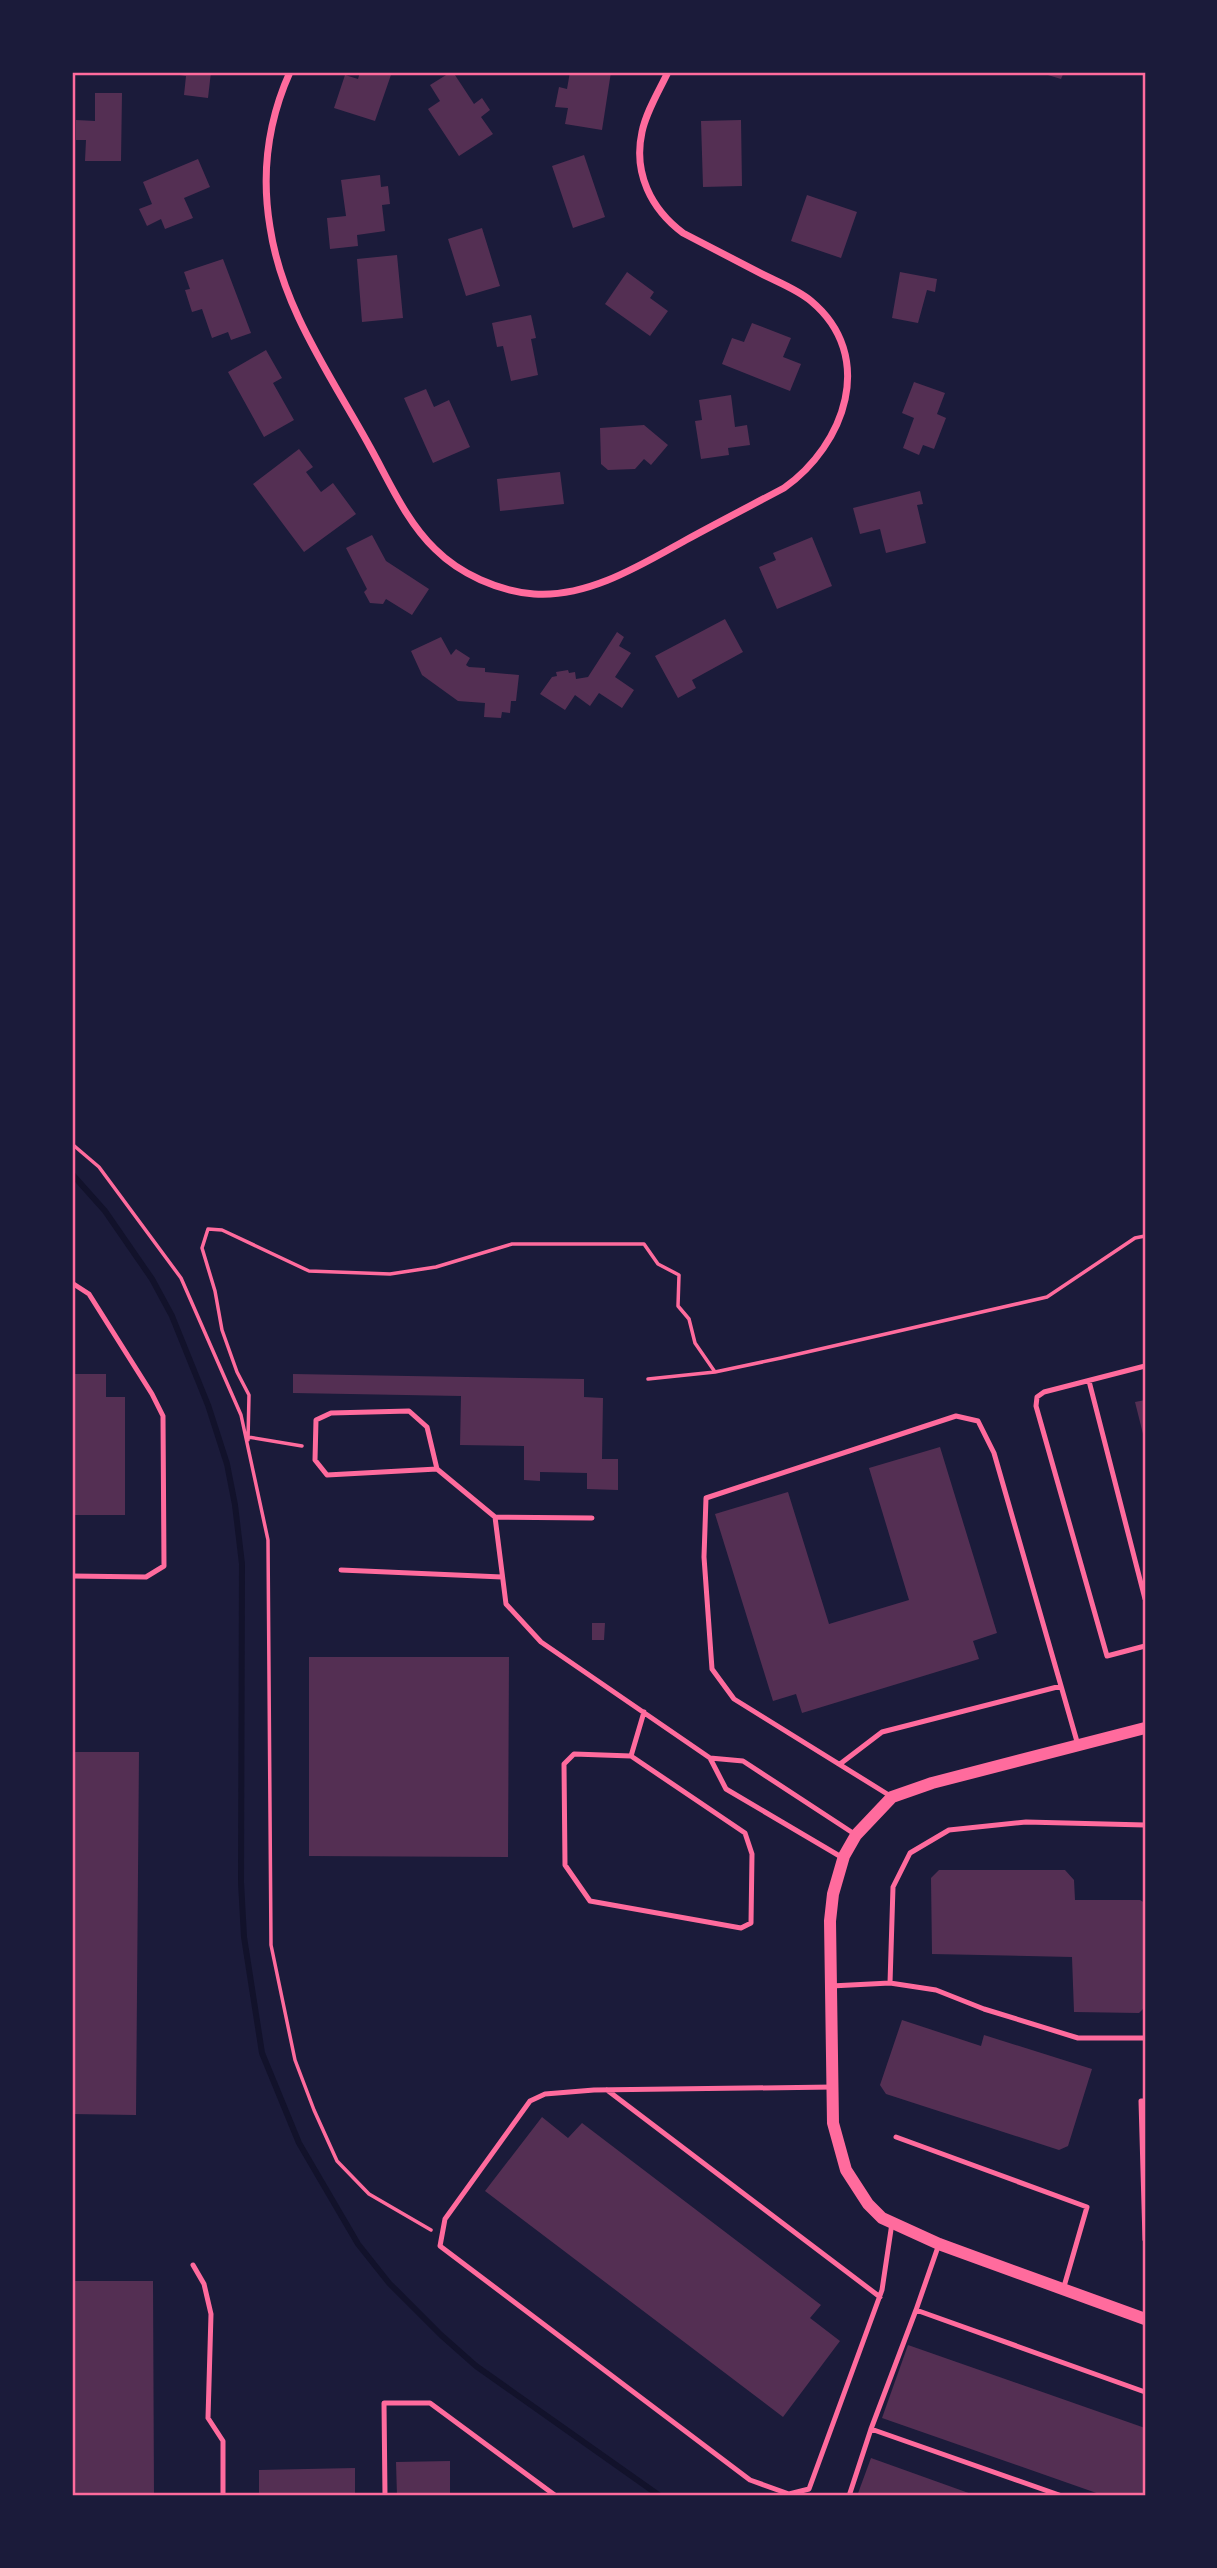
<svg xmlns="http://www.w3.org/2000/svg" width="1217" height="2568" viewBox="0 0 1217 2568" font-family="Cabin,sans-serif">
  <style>
    .lines { fill: none; stroke-linecap: round; stroke-linejoin: round }
    .stream { stroke: #12122b; stroke-width: 6 }
    .building { fill: #542f53 }
    .path { stroke: #ff6b9d; stroke-width: 3.5 }
    .service { stroke: #ff6b9d; stroke-width: 5 }
    .minor { stroke: #ff6b9d; stroke-width: 7 }
    .tertiary { stroke: #ff6b9d; stroke-width: 12 }
    .neatline { fill: none; stroke: #ff6b9d; stroke-width: 2.5 }
  </style>
  <rect width="100%" height="100%" fill="#1b1b3a"/>
  <g class="lines">
    <path class="stream" d="M72,1174L105,1211L152,1279L172,1316L208,1405L227,1464L235,1505L242,1564L241,1882L244,1937L262,2053L299,2143L358,2244L389,2283L441,2335L476,2366L660,2496"/>
  </g>
  <path class="building" d="M173,72H211L208,98L184,95L186,76L173,74Z
    M360,72H392L375,121L334,108L345,75L358,79Z
    M451,72H453L474,104L482,98L490,110L481,117L493,134L459,156L428,109L440,101L430,85Z
    M570,72H611L602,130L565,124L568,108L555,107L559,87L567,89Z
    M1038,72H1064L1061,79Z
    M95,93H122L121,161H85L86,140H76V120L95,121Z
    M741,120L742,186L703,187L701,121Z
    M584,155L605,217L573,228L552,166Z
    M198,159L210,187L184,198L193,218L165,229L161,219L147,226L139,209L152,204L143,182Z
    M380,175L381,187L388,186L390,204L382,205L385,231L357,235L358,246L330,249L327,218L346,216L341,180Z
    M807,195L857,212L841,258L791,241Z
    M482,228L500,286L466,296L448,239Z
    M397,255L403,318L362,322L357,259Z
    M223,259L251,333L231,340L228,332L212,338L202,309L192,312L185,290L190,289L184,272Z
    M627,272L654,292L650,298L668,311L650,336L605,304Z
    M900,272L937,279L935,292L927,290L918,323L892,318Z
    M531,315L536,338L531,339L538,375L511,381L503,346L497,347L492,323Z
    M752,323L791,338L783,357L801,364L790,391L722,364L732,338L744,342Z
    M266,350L282,378L273,383L294,420L264,437L228,372Z
    M914,382L945,393L937,414L946,418L934,449L923,445L919,455L903,448L914,418L902,413Z
    M426,389L434,407L449,400L470,447L433,463L404,398Z
    M731,395L735,427L747,425L750,445L728,448L729,455L701,459L695,421L702,420L699,400Z
    M644,425L668,445L651,465L644,459L635,469L608,470L601,464L600,428Z
    M299,449L313,467L306,472L321,492L333,483L356,514L304,552L253,484Z
    M560,472L564,504L500,511L497,479Z
    M920,491L923,504L917,505L926,543L886,553L880,529L860,534L853,508Z
    M372,535L386,561L429,589L412,615L386,599L383,604L370,603L364,592L367,589L346,548Z
    M812,537L832,586L777,609L759,567L776,560L773,553Z
    M725,619L743,652L692,680L696,688L678,698L655,656Z
    M617,632L624,637L619,646L631,653L615,677L634,690L622,708L599,693L590,706L575,695L565,710L540,694L552,677L557,676L556,672L568,670L569,673L575,672L576,679L588,677Z
    M441,637L451,655L456,649L470,658L466,665L469,667L485,668V672L519,675L516,701H511L510,713L502,712L501,718L484,717L485,703L458,701L422,675L411,651Z
    M72,1374H106V1397H125V1515H72Z
    M293,1374L584,1379V1397L603,1398L602,1459H618V1490L587,1489V1473L540,1472V1481L524,1480V1446L460,1445L461,1396L293,1393Z
    M1145,1400V1438H1144L1135,1402Z
    M940,1447L997,1633L973,1641L979,1659L802,1713L796,1694L773,1701L715,1514L788,1492L829,1624L909,1600L869,1468Z
    M592,1623H605L604,1640H592Z
    M309,1657H509L508,1857L309,1856Z
    M72,1752H139L136,2115L72,2114Z
    M939,1870H1065L1074,1880L1075,1900H1140L1145,1903V2007L1139,2013L1074,2012L1072,1957L932,1954L931,1878Z
    M902,2020L981,2046L984,2035L1092,2069L1068,2146L1059,2150L886,2094L880,2085Z
    M542,2117L568,2138L582,2123L821,2305L810,2318L840,2341L783,2417L485,2191Z
    M72,2281H153L154,2496H72Z
    M908,2345L1145,2428V2496H1105L882,2418Z
    M871,2458L977,2496H857Z
    M450,2461V2496H397L396,2462Z
    M355,2468V2496H259V2470Z"/>
  <g class="lines">
    <path class="path" d="M72,1144L99,1167L181,1278L241,1415L268,1540L271,1945L295,2060L314,2110L337,2161L369,2194L431,2230
      M648,1379L715,1372L781,1358L1047,1297L1135,1238L1145,1236
      M248,1437L302,1446
      M248,1440L249,1395L237,1372L222,1330L215,1291L202,1248L208,1229L222,1230L309,1271L390,1274L436,1267L512,1244H644L658,1264L679,1275L678,1306L689,1319L695,1343L715,1372"/>
    <path class="service" d="M72,1283L89,1294L152,1394L163,1416L164,1566L146,1577L72,1576
      M1145,1366L1044,1392L1037,1397L1036,1406L1107,1656L1145,1646
      M1089,1381L1145,1599
      M437,1469L427,1427L409,1411L331,1413L316,1420L315,1460L327,1475L437,1469L495,1517L506,1604L541,1642L710,1758
      M495,1517L592,1518
      M341,1570L502,1577
      M631,1756L574,1754L564,1764L565,1865L590,1901L741,1928L751,1923L752,1854L745,1833L631,1756L644,1712
      M840,1764L882,1732L1061,1686
      M892,1797L734,1699L712,1669L704,1557L706,1498L956,1416L978,1421L994,1453L1078,1745
      M843,1858L726,1789L710,1758L743,1761L856,1835
      M890,1983L893,1887L910,1853L949,1830L1026,1822L1145,1825
      M831,1986L890,1983L936,1990L984,2009L1078,2038H1145
      M833,2087L594,2090L545,2094L530,2101L445,2219L440,2246L750,2480L789,2494L809,2489L882,2290L892,2223
      M607,2090L880,2297
      M1145,2101H1141L1145,2240
      M896,2137L1087,2207L1063,2290
      M939,2244L916,2310L1145,2392
      M193,2265L204,2284L211,2314L208,2418L223,2441V2496
      M916,2310L871,2429L1062,2496
      M385,2496L384,2403H430L556,2496
      M849,2496L871,2429"/>
    <path class="minor" d="M290,72C268,121 261,173 270,227C282,308 331,376 370,447C389,481 406,521 435,549C460,574 498,591 534,594C588,598 641,565 686,540C719,522 752,505 784,488C845,445 877,356 811,301C798,290 780,283 764,275C737,261 710,247 683,233C651,209 633,173 642,132C646,112 659,91 668,72"/>
    <path class="tertiary" d="M1145,1728L932,1783L892,1797L856,1835L844,1856L833,1894L830,1921L833,2123L846,2170L868,2204L882,2218L939,2244L1145,2319"/>
  </g>
  <rect width="1217" height="2568" fill="none" stroke="#1b1b3a" stroke-width="147"/>
  <rect x="74" y="74" width="1070" height="2420" class="neatline"/>
</svg>
